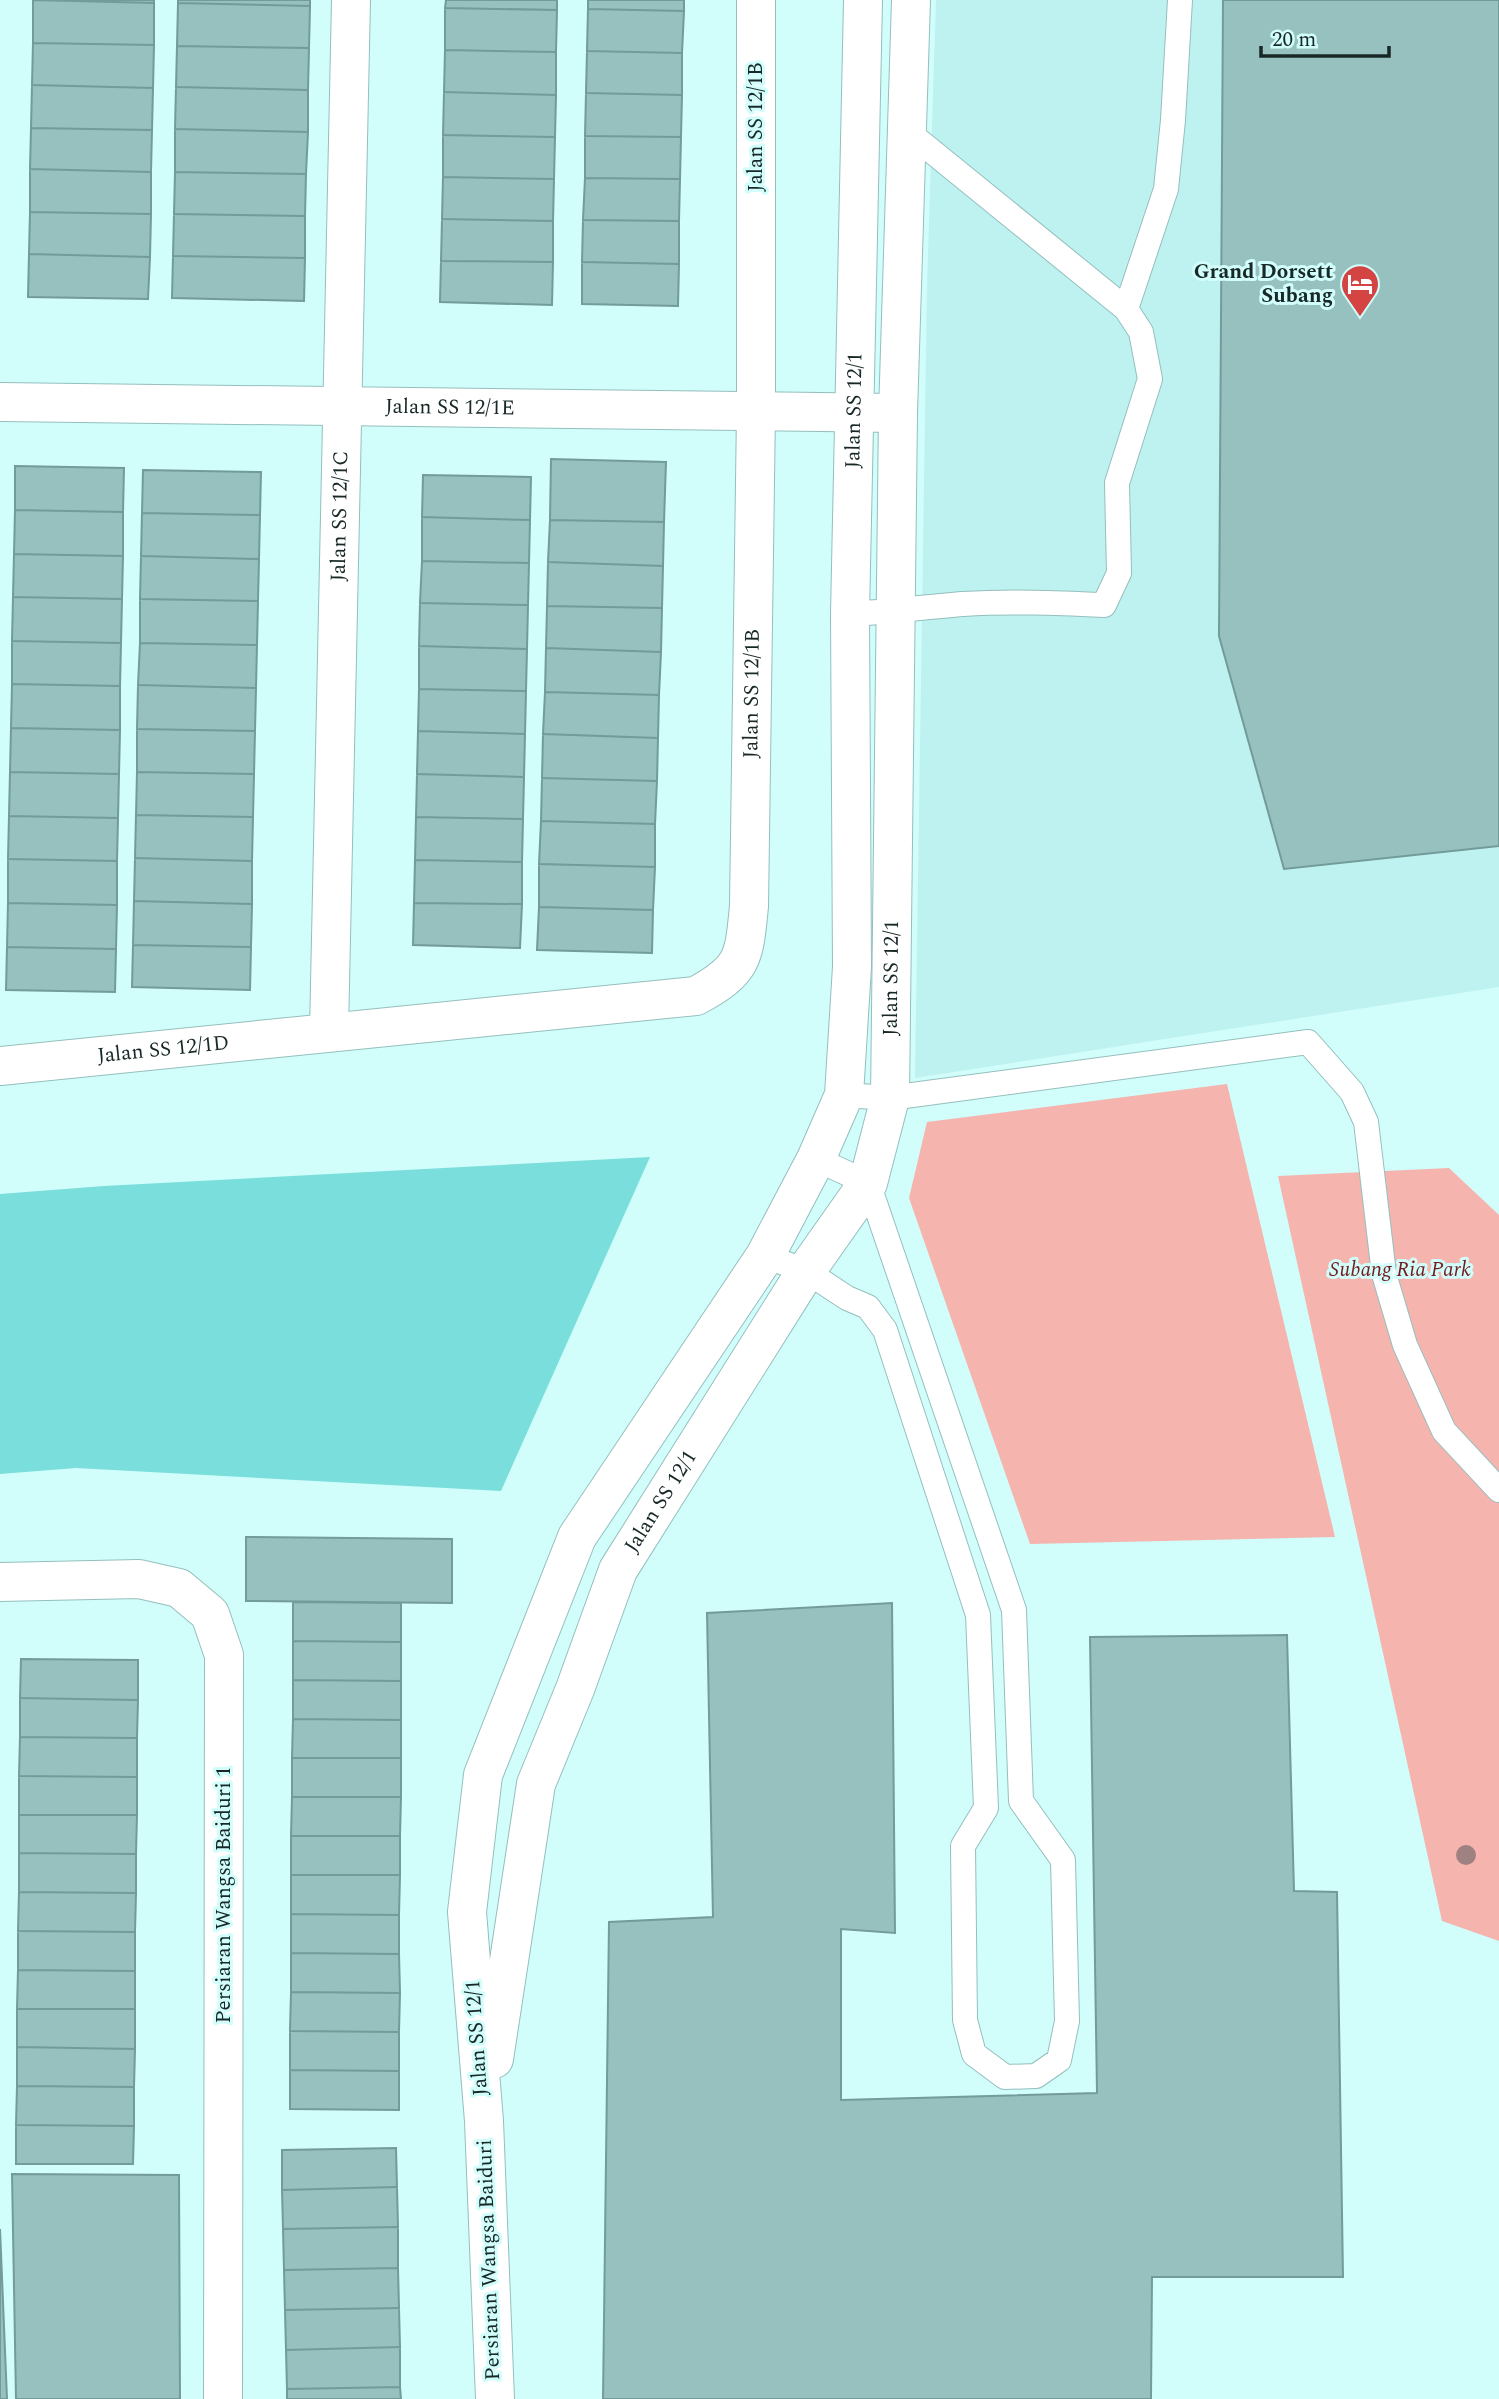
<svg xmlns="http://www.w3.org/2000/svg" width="1499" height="2399" viewBox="0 0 1499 2399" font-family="Spectral,serif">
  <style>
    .built { fill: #bdf2f0 }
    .green { fill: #f6b4ae }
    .water { fill: #7adfdc }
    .building { fill: #97c1bf; stroke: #729b99; stroke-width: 2 }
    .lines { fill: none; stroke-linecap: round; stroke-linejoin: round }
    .lane-casing { stroke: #94bfbd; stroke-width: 26 }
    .street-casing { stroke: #94bfbd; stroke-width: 40 }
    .secondary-casing { stroke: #94bfbd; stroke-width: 40 }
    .lane { stroke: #fff; stroke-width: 24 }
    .street { stroke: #fff; stroke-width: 38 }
    .secondary { stroke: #fff; stroke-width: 38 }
    .tree { fill: #9f8181 }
    .labels { text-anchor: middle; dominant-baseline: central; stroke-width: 6; stroke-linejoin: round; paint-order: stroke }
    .street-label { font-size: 21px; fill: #172827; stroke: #d1fdfb }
    .poi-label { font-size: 21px; font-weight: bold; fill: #172827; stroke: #d1fdfb; text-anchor: end }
    .park-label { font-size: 21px; font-style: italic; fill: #761b1d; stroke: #d1fdfb }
  </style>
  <rect width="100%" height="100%" fill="#d1fdfb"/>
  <path class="built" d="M936,0H1499V987L915,1078L927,287Z"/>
  <path class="green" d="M1227,1084L1335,1537L1030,1544L909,1198L927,1122Z
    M1449,1168L1499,1215V1941L1442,1921L1278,1176Z"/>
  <path class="water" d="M650,1157L501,1491L76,1468L0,1474V1194L104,1186Z"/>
  <path class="building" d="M33,0H154V3Z
    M33,0L154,3V45L33,43Z
    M178,0H310V6L178,3Z
    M446,0H557V10L445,8Z
    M588,0H684V11L588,9Z
    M1223,0H1499V846L1284,869L1219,636Z
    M178,3L310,6L309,48L177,46Z
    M445,8L557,10L556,52L445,50Z
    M588,9L684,11L682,53L587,51Z
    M33,43L154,45L153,88L32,85Z
    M177,46L309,48L308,90L176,87Z
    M445,50L556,52V95L444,92Z
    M587,51L682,53V95L586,93Z
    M32,85L153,88L152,130L31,128Z
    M176,87L308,90V132L175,129Z
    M444,92L556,95L555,137L443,135Z
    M586,93L682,95L681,137L585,136Z
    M31,128L152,130L151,172L30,169Z
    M175,129L308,132L306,174L175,172Z
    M443,135L555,137L554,179L443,177Z
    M585,136L681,137L680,179L585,178Z
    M30,169L151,172V214L30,212Z
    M175,172L306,174L305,216L174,214Z
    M443,177L554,179L553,221L442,219Z
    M585,178L680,179L679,221L583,220Z
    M30,212L151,214L150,257L29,254Z
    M174,214L305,216V258L173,256Z
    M442,219L553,221V262L441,261Z
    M583,220L679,221V264L582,262Z
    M29,254L150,257L148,299L28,297Z
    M173,256L305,258L304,301L172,298Z
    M441,261L553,262L552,305L440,302Z
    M582,262L679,264L678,306L582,304Z
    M551,459L666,462L664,522L550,520Z
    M15,466L124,468L123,512L15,510Z
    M143,470L261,472L260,515L142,513Z
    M423,475L531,477L530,520L422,517Z
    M15,510L123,512V556L14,554Z
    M142,513L260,515L259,559L141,556Z
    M422,517L530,520L529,563L422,561Z
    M550,520L664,522L663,566L548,562Z
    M14,554L123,556L122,599L13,597Z
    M141,556L259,559L258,601L140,599Z
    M422,561L529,563L528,605L420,603Z
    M548,562L663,566L662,608L547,606Z
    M13,597L122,599L121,643L12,641Z
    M140,599L258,601L257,645L140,643Z
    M420,603L528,605L527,649L419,646Z
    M547,606L662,608L661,652L546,648Z
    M12,641L121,643L120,686L12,684Z
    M140,643L257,645L256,688L138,685Z
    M419,646L527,649L526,691L419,689Z
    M546,648L661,652L659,695L545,692Z
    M12,684L120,686V730L11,728Z
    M138,685L256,688L255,731L137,729Z
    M419,689L526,691L525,734L418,731Z
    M545,692L659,695L658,738L543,734Z
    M11,728L120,730L119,774L10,772Z
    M137,729L255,731L254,774L137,772Z
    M418,731L525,734L524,777L417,774Z
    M543,734L658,738L657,781L542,778Z
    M10,772L119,774L118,818L9,816Z
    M137,772L254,774L253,817L136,815Z
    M417,774L524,777L523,819L416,817Z
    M542,778L657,781L655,824L541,821Z
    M136,815L253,817L252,861L135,858Z
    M9,816L118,818L117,861L8,859Z
    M416,817L523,819L522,862L415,860Z
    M541,821L655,824V867L539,864Z
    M135,858L252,861V904L134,901Z
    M8,859L117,861V905L8,903Z
    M415,860L522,862V904L414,903Z
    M539,864L655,867L653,910L539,907Z
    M134,901L252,904L251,947L133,945Z
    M8,903L117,905L116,949L7,947Z
    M414,903L522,904L520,948L413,945Z
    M539,907L653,910L652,953L537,950Z
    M133,945L251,947L250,990L132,987Z
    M7,947L116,949L115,992L6,990Z
    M246,1537L452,1539V1603L246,1601Z
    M293,1602L401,1603V1642L293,1641Z
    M892,1603L895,1933L841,1929V2100L1097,2093L1090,1637L1287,1635L1294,1891L1337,1892L1343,2277H1152L1151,2399H603L609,1922L713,1917L707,1613Z
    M293,1641L401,1642V1681L293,1680Z
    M21,1659L138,1660V1700L20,1698Z
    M293,1680L401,1681V1720L293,1719Z
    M20,1698L138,1700L137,1738L20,1737Z
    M293,1719L401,1720V1758H292Z
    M20,1737L137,1738V1777L19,1776Z
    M292,1758H401V1797H292Z
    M19,1776L137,1777V1815H19Z
    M292,1797H401L400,1836H291Z
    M19,1815H137L136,1854L19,1853Z
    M291,1836H400V1875H291Z
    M19,1853L136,1854V1893L19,1892Z
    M291,1875H400L399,1915L291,1914Z
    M19,1892L136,1893L135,1932L18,1931Z
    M291,1914L399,1915V1954L291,1953Z
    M18,1931L135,1932V1971L18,1970Z
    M291,1953L399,1954L400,1993L291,1992Z
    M18,1970L135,1971V2009H17Z
    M291,1992L400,1993L399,2032L290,2031Z
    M17,2009H135V2049L17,2047Z
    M290,2031L399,2032V2071L290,2070Z
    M17,2047L135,2049L134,2087L17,2086Z
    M290,2070L399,2071V2110L290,2109Z
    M17,2086L134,2087V2126L16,2125Z
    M16,2125L134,2126L133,2164H16Z
    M396,2148L397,2187L282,2190V2150Z
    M12,2174L179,2175L180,2399H16Z
    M397,2187L398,2227L283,2229L282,2190Z
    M398,2227V2268L284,2270L283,2229Z
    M0,2229L7,2399H0Z
    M398,2268L399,2308L285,2310L284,2270Z
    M399,2308L400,2347L286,2350L285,2310Z
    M400,2347V2387L287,2389L286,2350Z
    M400,2387L401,2399H287V2389Z"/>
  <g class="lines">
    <defs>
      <path id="lane" d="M1126,309L1166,189L1173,120L1180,0
        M850,614C888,612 925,607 963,604C1010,601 1057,603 1104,605L1119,573L1117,483L1150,379L1141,332L1126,309L907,131
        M844,1095L890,1098L1308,1042L1352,1092L1366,1122L1384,1274L1405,1345L1444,1431L1499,1490
        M765,1256L806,1271L847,1298L868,1307L885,1330L978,1615L986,1808L963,1846L965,2020L974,2054L1005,2077L1036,2076L1059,2060L1067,2021L1063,1860L1021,1801L1014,1610L868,1183L816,1159"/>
      <g id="street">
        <path id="s1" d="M0,402L898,413"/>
        <path id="s2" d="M329,1032L351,0"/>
        <path id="s3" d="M0,1066L696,996C744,970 744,958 749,906L756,412V0"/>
        <path d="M0,1582L139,1579L179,1588L210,1614L224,1655L223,2399"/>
      </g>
      <g id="secondary">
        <path id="s4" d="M494,2059L536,1784L575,1689L618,1570L806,1271L868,1183L890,1098L898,413L911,0"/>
        <path id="s5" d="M495,2399L484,2121L467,1912L483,1775L577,1537L765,1256L816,1159L844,1095L852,967L850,614L863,0"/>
      </g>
    </defs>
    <use href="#lane" class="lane-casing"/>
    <use href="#street" class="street-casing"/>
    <use href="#secondary" class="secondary-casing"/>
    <use href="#lane" class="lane"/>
    <use href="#street" class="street"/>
    <use href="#secondary" class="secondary"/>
  </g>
  <circle class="tree" cx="1466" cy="1855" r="10"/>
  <defs>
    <symbol id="hotel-pin" viewBox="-11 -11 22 30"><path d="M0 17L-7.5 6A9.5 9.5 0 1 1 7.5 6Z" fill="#d34443" stroke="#d1fdfb"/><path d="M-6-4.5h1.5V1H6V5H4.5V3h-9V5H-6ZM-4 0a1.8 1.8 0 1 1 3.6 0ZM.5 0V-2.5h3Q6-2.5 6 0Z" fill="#fff"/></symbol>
  </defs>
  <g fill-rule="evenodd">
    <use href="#hotel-pin" x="1338" y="262" width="44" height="60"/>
  </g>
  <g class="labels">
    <g class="street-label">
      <text transform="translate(756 127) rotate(-90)">Jalan SS 12/1B</text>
      <text stroke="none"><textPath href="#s1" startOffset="450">Jalan SS 12/1E</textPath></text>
      <text stroke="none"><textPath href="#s5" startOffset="2084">Jalan SS 12/1</textPath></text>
      <text stroke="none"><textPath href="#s2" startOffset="516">Jalan SS 12/1C</textPath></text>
      <text stroke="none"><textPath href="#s3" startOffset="1024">Jalan SS 12/1B</textPath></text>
      <text stroke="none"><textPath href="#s4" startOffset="1176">Jalan SS 12/1</textPath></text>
      <text stroke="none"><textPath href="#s3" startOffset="164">Jalan SS 12/1D</textPath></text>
      <text stroke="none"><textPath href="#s4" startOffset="588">Jalan SS 12/1</textPath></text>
      <text transform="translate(224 1895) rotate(-90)">Persiaran Wangsa Baiduri 1</text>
      <text transform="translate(477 2038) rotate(-94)">Jalan SS 12/1</text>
      <text transform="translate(489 2260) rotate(-92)">Persiaran Wangsa Baiduri</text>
    </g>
    <g class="poi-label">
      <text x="1333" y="272">Grand Dorsett<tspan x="1333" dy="24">Subang</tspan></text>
    </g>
    <g class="park-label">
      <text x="1400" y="1270">Subang Ria Park</text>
    </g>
  </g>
  <path d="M1261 46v10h128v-10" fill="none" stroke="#172827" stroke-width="3.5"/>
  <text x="1272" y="46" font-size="21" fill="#172827" stroke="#d1fdfb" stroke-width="5" paint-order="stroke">20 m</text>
</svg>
